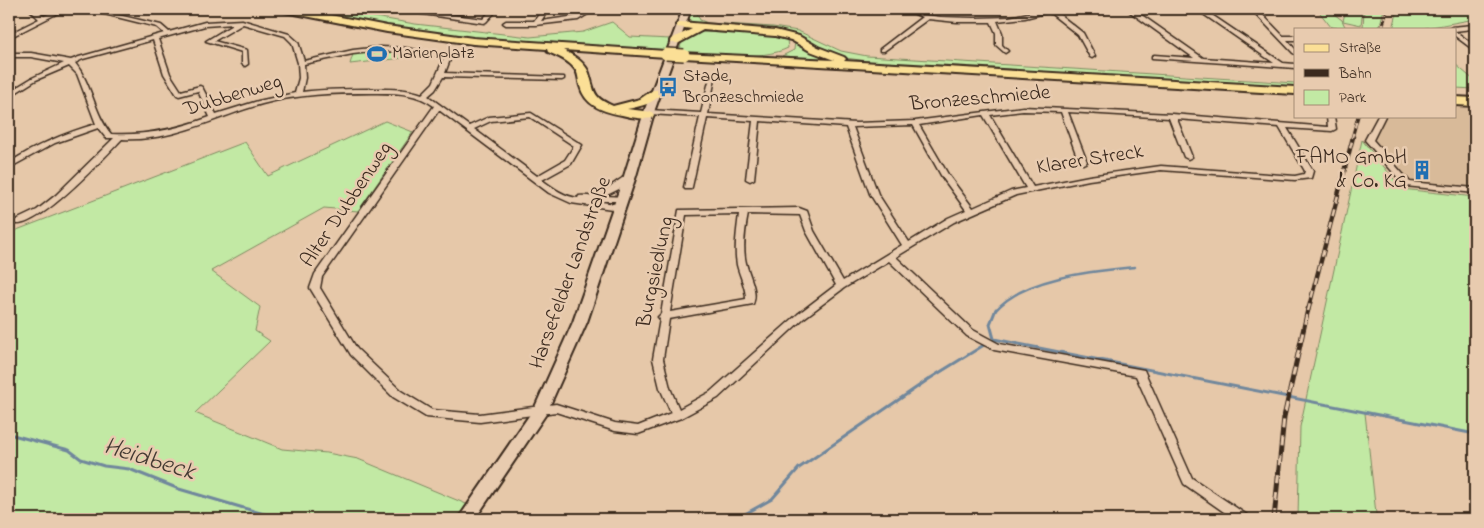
<svg xmlns="http://www.w3.org/2000/svg" width="1484" height="528" viewBox="0 0 1484 528" font-family="'Indie Flower',sans-serif">
  <style>
    .built { fill: #d8ba99 }
    .green { fill: #c2e9a4; stroke: #7e8a61 }
    .lines { fill: none; stroke-linecap: round; stroke-linejoin: round }
    .stream-far1 { stroke: #70879c; stroke-width: 2.5 }
    .stream { stroke: #70879c; stroke-width: 3 }
    .minor-casing { stroke: #3b2a1e; stroke-width: 3 }
    .secondary-casing { stroke: #3b2a1e; stroke-width: 4 }
    .primary-casing { stroke: #3b2a1e; stroke-width: 4 }
    .minor { fill: #e8cbaf; fill-rule: evenodd }
    .secondary { fill: #e8cbaf; fill-rule: evenodd }
    .primary { fill: #fbdf96; fill-rule: evenodd }
    .rail-far2-casing { stroke: #3b2a1e; stroke-width: 3 }
    .rail-far1-casing { stroke: #3b2a1e; stroke-width: 4.5 }
    .rail-casing { stroke: #3b2a1e; stroke-width: 5 }
    .rail-far2 { stroke: #e8cbaf; stroke-width: 2; stroke-dasharray: 5.5; stroke-linecap: butt }
    .rail-far1 { stroke: #e8cbaf; stroke-width: 2.5; stroke-dasharray: 7; stroke-linecap: butt }
    .rail { stroke: #e8cbaf; stroke-width: 3; stroke-dasharray: 9; stroke-linecap: butt }
    .primary-bridge-casing { stroke: #3b2a1e; stroke-width: 14; stroke-linecap: butt }
    .primary-bridge { stroke: #fbdf96; stroke-width: 11 }
    .labels { text-anchor: middle; dominant-baseline: central; stroke-width: 5; stroke-linejoin: round; paint-order: stroke }
    .far-poi-label { font-size: 18px; fill: #3b2a1e; stroke: #e8cbaf; text-anchor: start }
    .street-label { font-size: 21px; fill: #3b2a1e; stroke: #e8cbaf }
    .poi-label { font-size: 21px; fill: #3b2a1e; stroke: #e8cbaf; text-anchor: end }
    .near-water-label { font-size: 26px; font-style: italic; fill: #443a33; stroke: #e8cbaf }
  </style>
  <rect width="100%" height="100%" fill="#e6c8a9"/>
  <filter id="ink" filterUnits="userSpaceOnUse"><feTurbulence type="fractalNoise" baseFrequency=".02" numOctaves="2"/><feDisplacementMap in="SourceGraphic" scale="10" xChannelSelector="R" yChannelSelector="G"/><feConvolveMatrix kernelMatrix="1 2 1 2 8 2 1 2 1" color-interpolation-filters="sRGB"/></filter>
  <g filter="url(#ink)">
    <path class="built" d="M1455,106L1475,108V186L1413,184L1372,141L1386,116H1455Z"/>
    <path class="green" d="M297,9H328L415,24L530,37L583,32L612,22L630,37L670,39L666,52L515,43L429,33Z
      M1317,9H1338L1334,14L1342,20L1346,29L1331,27Z
      M1346,9H1363L1361,25L1343,21Z
      M1364,9H1384L1379,29H1363Z
      M1398,9H1475V19L1421,29H1393Z
      M691,11H696L700,20L708,23L773,27L798,31L841,51L867,56L1295,83V89L891,64L845,58L820,50L797,37L691,23L689,17Z
      M702,32L772,35L787,40L788,48C762,61 708,54 678,53L684,36Z
      M795,41L814,52L831,59L782,56L794,50Z
      M383,51H401L411,54L403,58L350,64L353,54Z
      M1455,64L1475,81V89L1455,88Z
      M385,121L413,132L358,211L324,208L211,271L260,307L255,331L270,341L195,413L282,449L327,453L358,459L471,506L459,519H9V233L245,142L268,176Z
      M1362,140L1402,189L1475,197V434L1365,413L1376,514L1388,519H1298L1300,427Z"/>
    <g class="lines">
      <path class="stream-far1" d="M995,311C1024,277 1094,271 1135,267"/>
      <path class="stream" d="M996,309L990,324L994,339L1475,434
        M9,434L69,450L81,459L104,466L129,469L179,489L281,519
        M736,519L772,499L799,468L929,379L984,345"/>
      <defs>
        <path id="minor" d="M29,9H35L44,16L59,9H66L9,38V34L39,19Z
          M84,9H93L161,25L169,32L205,22L242,20L289,34L298,42L304,61L353,50L380,47L406,48L450,56L451,57L445,73L564,77V79L562,80L443,77L435,90L428,96L469,126L489,117L531,113L582,145L571,164L542,180C553,188 565,197 578,198L579,196C584,195 591,197 595,196C605,192 625,173 633,174L634,176L633,178L621,188L605,196L625,197L626,199L625,201H595L622,205L623,207L622,209L619,210L571,203L549,193L439,110L322,277L320,288L357,349L401,391L432,410L480,414L556,404L615,423L638,426L671,413L660,388L653,359L660,319L658,317L661,314L679,210L799,208L807,211L814,231L843,281L902,245L870,194L846,127L760,121L754,179L750,181L746,179L753,121L707,118L692,187L691,189H685L684,187L700,117L649,114L645,112L649,110L701,113L710,77L712,76L715,78L708,114L856,123L915,121L1023,107L1172,114L1328,127L1327,117L1334,116L1336,129L1332,131L1287,128L1313,171L1311,178L1295,180L1161,170L1089,180L1016,195L954,222L896,257L973,330L999,344L1144,370L1192,478L1247,515L1249,519H1234L1184,484L1136,376L994,350L967,336L889,261L844,288L804,318L718,398L681,418L638,434L615,431L556,412L480,422L426,417L393,397L351,355L310,288L315,274L434,106C415,92 395,93 372,93C335,93 298,94 262,104C216,117 172,142 122,139C105,157 40,227 16,224L15,222L16,220L37,210L56,195L114,138H106L98,128L55,143L9,168V163C36,145 65,133 96,124L77,74L69,66L36,80L9,97V92L32,78L64,63L31,57H9V53H31L71,60L79,57L164,33L157,27ZM234,24L206,41L242,52V64L245,66L248,64L247,50L214,41L243,24L285,36L292,43L298,63L299,78L295,93L258,101L216,114L202,87L200,86L181,91L170,74L158,39L205,26ZM153,40L164,74L177,95L179,96L198,91L210,117C177,129 146,136 111,134C94,113 92,84 75,63L83,59ZM380,51L406,52L444,58L433,83L422,94C406,88 389,89 372,89C349,89 325,89 302,92L305,78L304,64L353,54ZM1023,111L1061,112L1079,162L1083,164L1087,162L1068,112L1169,118L1184,157L1188,159L1192,157L1177,119L1279,127L1305,171L1304,174L1295,176L1161,166L1089,176L1033,187L990,115ZM983,115L1026,188L1011,191L973,208L949,176L919,125ZM530,117L574,146L565,160L537,176L474,129L491,121ZM913,125L942,177L966,210L948,218L909,242L878,194L853,127ZM739,214C737,231 734,248 737,265C740,277 746,287 746,299L670,312L686,215ZM748,214L800,215L806,231L836,285L798,314L710,392L679,409L670,388L663,359L669,319L753,304C759,290 747,273 745,258C743,243 745,229 748,214Z
          M412,9L483,19L492,9H498L486,22L484,23L416,13Z
          M543,9H549L541,21L576,16L589,9H596L578,20L536,25H506L503,23L506,21H534Z
          M903,9H910L926,15L941,17L974,18L1009,17L1048,9H1056L1054,10L1083,33L1095,56L1092,58L1090,57L1078,35L1049,12L1025,18L997,21L1002,33V45L1008,51L1005,53L996,45V33L991,22H957L928,19L884,51H880V49L922,17Z
          M1126,9H1133L1203,58L1274,63L1196,9H1203L1283,63L1295,64V68L1152,58V56L1154,55L1194,58Z
          M1251,9H1257L1283,36H1295V40H1287L1295,49V54L1293,53Z
          M1473,25L1475,26V31L1472,29L1455,31V29H1449L1452,27Z
          M1455,31L1475,46V51L1455,36Z
          M1378,116H1385L1373,140L1410,182L1475,188V193L1405,186L1365,140Z"/>
        <path id="secondary" d="M683,9H691L655,109L636,176L587,322L546,414L475,519H458L535,407L573,322L624,176L645,109Z"/>
        <path id="primary" d="M280,9H299L387,26L473,38L666,51L672,54L666,57L563,50C573,55 585,62 589,73C595,92 592,97 613,106L640,99L653,90H661L663,92C653,104 642,106 627,109L652,112L654,115L652,118C643,120 631,117 622,115C604,112 585,106 580,86C578,80 579,73 574,68C568,60 557,56 548,52L547,49L473,44L387,32L285,12Z
          M681,22L775,30L799,36L818,47L844,57L846,59L844,61L1295,87V94L684,58L680,57L678,55L680,53L834,60L810,51L791,40L775,36L703,30L679,43H671L670,41L671,39L692,29L677,27L676,25Z
          M1455,97L1475,98V106L1455,105Z"/>
      </defs>
      <use href="#minor" class="minor-casing"/>
      <use href="#secondary" class="secondary-casing"/>
      <use href="#primary" class="primary-casing"/>
      <use href="#minor" class="minor"/>
      <use href="#secondary" class="secondary"/>
      <use href="#primary" class="primary"/>
      <defs>
        <path id="rail-far2" d="M1382,29L1387,9
          M1352,138L1358,116"/>
        <path id="rail-far1" d="M1308,311L1353,137"/>
        <path id="rail" d="M1274,519L1284,417L1308,309"/>
      </defs>
      <use href="#rail-far2" class="rail-far2-casing"/>
      <use href="#rail-far1" class="rail-far1-casing"/>
      <use href="#rail" class="rail-casing"/>
      <use href="#rail-far2" class="rail-far2"/>
      <use href="#rail-far1" class="rail-far1"/>
      <use href="#rail" class="rail"/>
      <defs>
        <path id="primary-bridge" d="M666,54L684,55"/>
      </defs>
      <use href="#primary-bridge" class="primary-bridge-casing"/>
      <use href="#primary-bridge" class="primary-bridge"/>
    </g>
  </g>
  <defs>
    <symbol id="stadium-bare" viewBox="-9 -9 18 18"><path d="M0-5a6.5 5 0 1 0 0 10a6.5 5 0 1 0 0-10ZM-3.5-1.8h7v3.6h-7Z" fill="#1f6fb2" stroke="#e8cbaf" stroke-width="2.5" paint-order="stroke"/></symbol>
    <symbol id="bus-bare" viewBox="-9 -9 18 18"><path d="M-5-6H5V4H4V6H2V4H-2V6H-4V4H-5ZM-3.5-4V0h7V-4ZM-3.5 1.2v1.5H-2V1.2ZM2 1.2v1.5H3.5V1.2Z" fill="#1f6fb2" stroke="#e8cbaf" stroke-width="2.5" paint-order="stroke"/></symbol>
    <symbol id="building-bare" viewBox="-9 -9 18 18"><path d="M-4-6H4V6H1V3H-1V6H-4ZM-2.5-4.3h1.7v1.8h-1.7ZM.8-4.3h1.7v1.8H.8ZM-2.5-1h1.7V.8h-1.7ZM.8-1h1.7V.8H.8Z" fill="#1f6fb2" stroke="#e8cbaf" stroke-width="2.5" paint-order="stroke"/></symbol>
  </defs>
  <g fill-rule="evenodd">
    <use href="#stadium-bare" x="363" y="40" width="28" height="28"/>
    <use href="#bus-bare" x="654" y="73" width="28" height="28"/>
    <use href="#building-bare" x="1408" y="156" width="28" height="28"/>
  </g>
  <g class="labels">
    <g class="far-poi-label">
      <text x="392" y="54">Marienplatz</text>
      <text x="683" y="77">Stade,<tspan x="683" dy="21">Bronzeschmiede</tspan></text>
    </g>
    <g class="street-label">
      <text transform="translate(233 96) rotate(-17)">Dubbenweg</text>
      <text transform="translate(980 99) rotate(-5)">Bronzeschmiede</text>
      <text transform="translate(1090 160) rotate(-9)">Klarer Streck</text>
      <text transform="translate(347 205) rotate(-56)">Alter Dubbenweg</text>
      <text transform="translate(656 272) rotate(-78)">Burgsiedlung</text>
      <text transform="translate(571 273) rotate(-70)">Harsefelder Landstraße</text>
    </g>
    <g class="poi-label">
      <text x="1407" y="158">FAMO GmbH<tspan x="1407" dy="24">&amp; Co. KG</tspan></text>
    </g>
    <g class="near-water-label">
      <text transform="translate(149 460) rotate(17)">Heidbeck</text>
    </g>
  </g>
  <rect width="1484" height="528" fill="none" stroke="#e8cbaf" stroke-width="30"/>
  <rect x="15" y="15" width="1454" height="498" fill="none" stroke="#3b2a1e" stroke-width="2" filter="url(#ink)"/>
  <rect x="1294" y="28" width="162" height="90" fill="#e8cbaf" stroke="#a38b75"/>
  <rect x="1304" y="44" width="25" height="8" fill="#fbdf96" stroke="#a38b75"/>
  <text x="1339" y="52" font-size="15" fill="#3b2a1e">Straße</text>
  <rect x="1304" y="69" width="25" height="8" fill="#3b2a1e" stroke="#a38b75"/>
  <text x="1339" y="78" font-size="15" fill="#3b2a1e">Bahn</text>
  <rect x="1304" y="90" width="25" height="15" fill="#c2e9a4" stroke="#a38b75"/>
  <text x="1339" y="102" font-size="15" fill="#3b2a1e">Park</text>
</svg>
